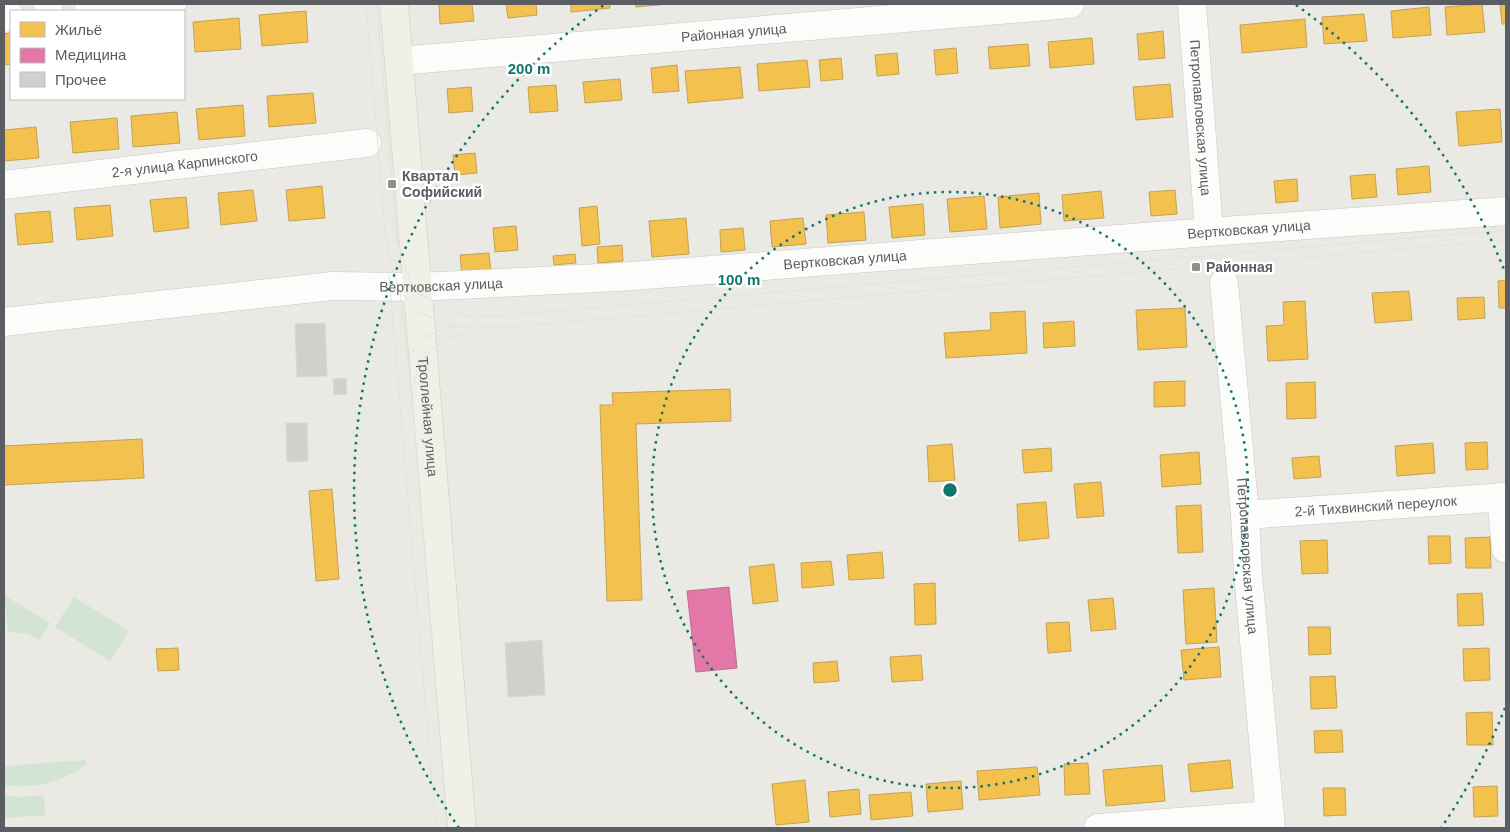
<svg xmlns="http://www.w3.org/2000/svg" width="1510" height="832" viewBox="0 0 1510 832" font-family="Arial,sans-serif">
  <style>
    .green { fill: #d3e5d2 }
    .homes { fill: #f2c14e; stroke: #c4a354 }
    .health { fill: #e377a8; stroke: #ba6f93 }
    .building { fill: #d1d0cd; stroke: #d9d8d4 }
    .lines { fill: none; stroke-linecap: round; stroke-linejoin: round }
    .minor-casing { stroke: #c7c7c6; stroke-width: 29 }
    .major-casing { stroke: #d0cbb4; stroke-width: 29 }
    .minor { stroke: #fcfcfb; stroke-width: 28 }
    .major { stroke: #f1f0e7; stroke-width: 28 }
    .tram { stroke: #e2e2e1; stroke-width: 1 }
    .ring { fill: none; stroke: #0f766e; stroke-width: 2.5; stroke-dasharray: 2.5 5 }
    .poi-dot { fill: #8c8e90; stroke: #fff; stroke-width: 2 }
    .labels { text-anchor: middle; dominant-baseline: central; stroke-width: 5; stroke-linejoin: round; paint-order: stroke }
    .street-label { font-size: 14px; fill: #5a5d62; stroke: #fff }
    .poi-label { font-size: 14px; font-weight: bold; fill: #5a5d62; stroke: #fff; text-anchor: start }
    .centre { fill: #0f766e; stroke: #fff; stroke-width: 2.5 }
    .ring-label { font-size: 15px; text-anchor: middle; font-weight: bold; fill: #0f766e; stroke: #fff; stroke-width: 5; stroke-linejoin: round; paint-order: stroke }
  </style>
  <rect width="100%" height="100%" fill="#eae9e4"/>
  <path class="green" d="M4,595L50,623L40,640L28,634L8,632Z
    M74,597L129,631L110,661L55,627Z
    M86,760V765C59,783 37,789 4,785V766Z
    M4,795L16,797L44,795L45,815L4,818Z"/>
  <path class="homes" d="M439,4H472L474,21L440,24Z
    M506,4H536L537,15L508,18Z
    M571,4H610V8L571,12Z
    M635,4H669L636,7Z
    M1482,4L1485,32L1447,35L1445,7Z
    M1500,4H1506V24H1502Z
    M1429,7L1431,35L1393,38L1391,11Z
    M306,11L308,42L262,46L259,15Z
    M1364,14L1367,41L1324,44L1322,17Z
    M239,18L241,49L195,52L193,22Z
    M1305,19L1307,47L1242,53L1240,25Z
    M1163,31L1165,58L1139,60L1137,34Z
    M11,33V64L4,65V34Z
    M1092,38L1094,64L1050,68L1048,42Z
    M1028,44L1030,66L990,69L988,47Z
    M956,48L958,73L936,75L934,50Z
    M897,53L899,74L877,76L875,55Z
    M841,58L843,79L821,81L819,60Z
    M807,60L810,87L759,91L757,64Z
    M677,65L679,91L653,93L651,68Z
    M740,67L743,98L688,103L685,71Z
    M620,79L622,100L585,103L583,82Z
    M1170,84L1173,117L1136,120L1133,87Z
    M556,85L558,111L530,113L528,87Z
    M471,87L473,111L449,113L447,89Z
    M313,93L316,123L269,127L267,96Z
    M243,105L245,136L199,140L196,109Z
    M1500,109L1502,142L1459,146L1456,112Z
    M177,112L180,143L133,147L131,116Z
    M117,118L119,149L73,153L70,122Z
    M36,127L39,158L4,161V130Z
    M475,153L477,173L455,175L453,155Z
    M1429,166L1431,192L1398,195L1396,169Z
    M1375,174L1377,197L1352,199L1350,176Z
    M1297,179L1298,201L1276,203L1274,181Z
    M322,186L325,218L289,221L286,190Z
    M253,190L257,221L221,225L218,193Z
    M1175,190L1177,214L1151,216L1149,192Z
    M1101,191L1104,218L1064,221L1062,195Z
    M1039,193L1041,224L1000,228L998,197Z
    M984,196L987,229L950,232L947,199Z
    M186,197L189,228L154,232L150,200Z
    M923,204L925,235L892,238L889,207Z
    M110,205L113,236L77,240L74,208Z
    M597,206L600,244L582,246L579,208Z
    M50,211L53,242L18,245L15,214Z
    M864,212L866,240L828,243L826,215Z
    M686,218L689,254L652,257L649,221Z
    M803,218L806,244L772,247L770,221Z
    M516,226L518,250L495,252L493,228Z
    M743,228L745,250L721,252L720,230Z
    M622,245L623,261L598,263L597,247Z
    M489,253L491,273L462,276L460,255Z
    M575,254L576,263L554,265L553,256Z
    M1506,280V308H1499L1498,281Z
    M1409,291L1412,320L1375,323L1372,293Z
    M1484,297L1485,318L1458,320L1457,298Z
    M1305,301L1308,359L1268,361L1266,326L1284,325L1283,302Z
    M1185,308L1187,347L1138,350L1136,310Z
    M1025,311L1027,353L946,358L944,333L991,330L990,313Z
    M1074,321L1075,346L1044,348L1043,323Z
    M1185,381V406L1154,407V382Z
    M1315,382L1316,418L1287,419L1286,383Z
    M730,389L731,421L636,424L642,600L607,601L600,405H613L612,393Z
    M142,439L144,478L4,485V446Z
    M1487,442L1488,469L1466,470L1465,443Z
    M1433,443L1435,473L1397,476L1395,446Z
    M952,444L955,480L929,482L927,446Z
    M1051,448L1052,471L1024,473L1022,450Z
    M1199,452L1201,484L1162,487L1160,455Z
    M1319,456L1321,477L1294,479L1292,458Z
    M1101,482L1104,516L1077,518L1074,484Z
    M332,489L339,579L316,581L309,491Z
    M1046,502L1049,538L1019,541L1017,504Z
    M1201,505L1203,552L1178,553L1176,506Z
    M1428,536H1450L1451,563L1429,564Z
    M1490,537L1491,568H1466L1465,538Z
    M1327,540L1328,573L1302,574L1300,541Z
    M882,552L884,578L849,580L847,555Z
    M831,561L834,585L802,588L801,563Z
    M774,564L778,601L753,604L749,567Z
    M935,583L936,624L915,625L914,584Z
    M1214,588L1217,642L1186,644L1183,590Z
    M1482,593L1484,625L1458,626L1457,594Z
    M1113,598L1116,629L1091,631L1088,600Z
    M1069,622L1071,651L1048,653L1046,623Z
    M1308,627H1330L1331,654L1309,655Z
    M1219,647L1221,677L1184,680L1181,650Z
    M178,648L179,670L158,671L156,649Z
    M1489,648L1490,680L1464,681L1463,649Z
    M921,655L923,680L892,682L890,657Z
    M837,661L839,681L814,683L813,663Z
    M1335,676L1337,708L1311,709L1310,677Z
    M1492,712L1493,745H1467L1466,713Z
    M1342,730L1343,752L1315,753L1314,731Z
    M1230,760L1233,788L1191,792L1188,764Z
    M1088,763L1090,794L1065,795L1064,764Z
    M1162,765L1165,801L1106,806L1103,770Z
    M1037,767L1040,795L979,800L977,771Z
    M805,780L809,822L776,825L772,784Z
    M961,781L963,809L928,812L926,784Z
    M1497,786L1498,816L1474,817L1473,787Z
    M1323,788H1345L1346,815L1324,816Z
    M859,789L861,814L830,817L828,792Z
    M911,792L913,816L871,820L869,795Z"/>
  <path class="health" d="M729,587L737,668L696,672L687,591Z"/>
  <path class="building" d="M325,323L327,376L297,377L295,324Z
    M346,378L347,394L334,395L333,379Z
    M286,423H307L308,461L287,462Z
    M542,640L545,695L508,697L505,643Z"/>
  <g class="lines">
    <defs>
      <g id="minor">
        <path d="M48,4L49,11"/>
        <path id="s1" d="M1192,4L1209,232"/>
        <path d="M88,11L172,4"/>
        <path d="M4,18L11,17"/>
        <path id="s2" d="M399,61L1070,4"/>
        <path id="s3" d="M4,185L367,143"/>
        <path id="s4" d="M1224,283L1245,515L1248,574L1271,828"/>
        <path id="s5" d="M4,322L332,286L418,287L619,277L1209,232L1506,211"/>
        <path d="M1501,497L1506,549"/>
        <path id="s6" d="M1245,515L1506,497"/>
        <path d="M1098,828L1270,815"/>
      </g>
      <g id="major">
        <path id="s7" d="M394,4L462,828"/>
      </g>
    </defs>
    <use href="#minor" class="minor-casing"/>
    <use href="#major" class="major-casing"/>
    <use href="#minor" class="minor"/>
    <use href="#major" class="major"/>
    <path class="tram" d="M366,4L386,243
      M377,4L397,243
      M386,237L392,268L398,287L400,292L420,312L431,318L452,326L474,328L511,327L1506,240
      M397,237L410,282L418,293L452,312L473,317L497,316L1506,230
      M389,275L436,828
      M400,290L412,396L447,828
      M407,362C416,341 431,332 452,326
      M414,385C420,348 443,338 477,331"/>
  </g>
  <g class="ring">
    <circle cx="950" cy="490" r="298"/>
    <path d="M1505 708A596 596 0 0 1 1441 828M459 828A596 596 0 0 1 604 5M1296 5A596 596 0 0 1 1505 272"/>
  </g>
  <g class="poi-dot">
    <rect x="387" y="179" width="10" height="10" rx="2.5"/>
    <rect x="1191" y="262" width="10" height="10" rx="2.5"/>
  </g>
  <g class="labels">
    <g class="street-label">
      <text stroke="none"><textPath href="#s2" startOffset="336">Районная улица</textPath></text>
      <text stroke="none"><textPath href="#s1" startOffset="114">Петропавловская улица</textPath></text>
      <text stroke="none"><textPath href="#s3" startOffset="182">2-я улица Карпинского</textPath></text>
      <text stroke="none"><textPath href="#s5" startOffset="1249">Вертковская улица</textPath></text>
      <text stroke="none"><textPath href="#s5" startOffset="844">Вертковская улица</textPath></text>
      <text stroke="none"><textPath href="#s5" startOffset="439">Вертковская улица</textPath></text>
      <text stroke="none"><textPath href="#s7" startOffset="414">Троллейная улица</textPath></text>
      <text stroke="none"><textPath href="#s6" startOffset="131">2-й Тихвинский переулок</textPath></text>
      <text stroke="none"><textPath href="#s4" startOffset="274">Петропавловская улица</textPath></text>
    </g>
    <g class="poi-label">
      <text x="402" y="176">Квартал<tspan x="402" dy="16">Софийский</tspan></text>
      <text x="1206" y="267">Районная</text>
    </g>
  </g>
  <circle cx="950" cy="490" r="8" class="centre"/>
  <g class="ring-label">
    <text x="529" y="74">200 m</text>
    <text x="739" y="285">100 m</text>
  </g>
  <rect width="1510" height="832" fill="none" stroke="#5a5d62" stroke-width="10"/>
  <rect x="10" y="10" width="175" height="90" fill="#ffffff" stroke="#bdbec0"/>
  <rect x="20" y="22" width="25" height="15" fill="#f2c14e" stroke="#bdbec0"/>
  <text x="55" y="35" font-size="15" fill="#5a5d62">Жильё</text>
  <rect x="20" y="48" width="25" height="15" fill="#e377a8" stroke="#bdbec0"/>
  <text x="55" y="60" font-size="15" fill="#5a5d62">Медицина</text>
  <rect x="20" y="72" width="25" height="15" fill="#d1d0cd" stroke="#bdbec0"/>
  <text x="55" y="85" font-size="15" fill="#5a5d62">Прочее</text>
</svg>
